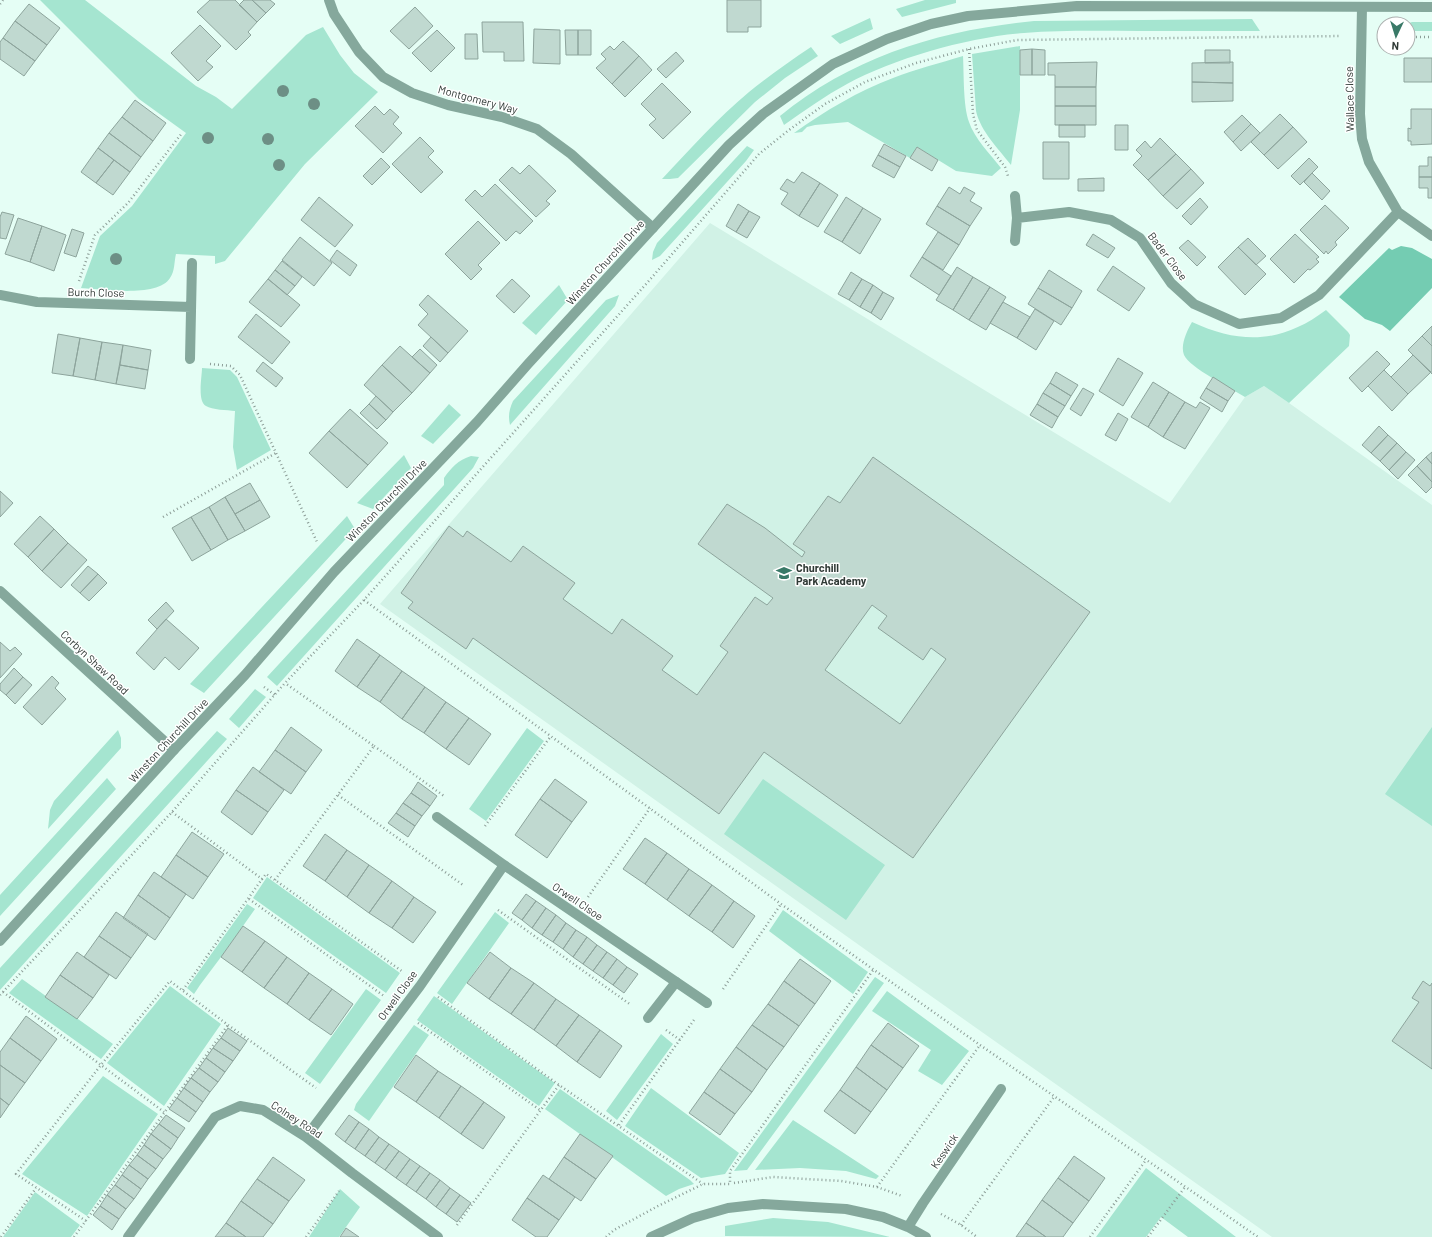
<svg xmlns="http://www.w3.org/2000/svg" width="1432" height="1237" viewBox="0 0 1432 1237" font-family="Barlow,sans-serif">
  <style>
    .built { fill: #d1f2e6 }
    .green { fill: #a5e5d0 }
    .forest { fill: #74ccb2 }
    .building { fill: #c0d9d0; stroke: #8da49c; fill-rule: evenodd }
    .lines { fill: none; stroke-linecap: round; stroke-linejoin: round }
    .path { stroke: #8c9d97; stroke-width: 2.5; stroke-dasharray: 1 3; stroke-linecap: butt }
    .service { stroke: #85a89c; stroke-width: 10 }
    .minor { stroke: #85a89c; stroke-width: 10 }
    .tertiary { stroke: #85a89c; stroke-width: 10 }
    .tree { fill: #6d8f85 }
    .labels { text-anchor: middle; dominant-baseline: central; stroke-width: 3; stroke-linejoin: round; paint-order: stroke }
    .street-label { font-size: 11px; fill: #303a36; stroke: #fff }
    .poi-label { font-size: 11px; font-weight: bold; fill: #303a36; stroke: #fff; text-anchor: start }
  </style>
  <rect width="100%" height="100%" fill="#e5fef5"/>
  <path class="built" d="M710,223L1170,503L1245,397L1264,386L1289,403L1432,505V1237H1272L880,960L380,604Z"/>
  <path class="green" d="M40,0H85L196,86L216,97L232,109L306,35L323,27L340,55L354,73L378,92L305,164L225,261L215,264V256L176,254C174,262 175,271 170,278C158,298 101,289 81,288L100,236L132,206L186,133L139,99Z
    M925,0H956V3L902,17L896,9Z
    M870,18L873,29L840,44L831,36Z
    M1252,19L1260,31C1219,31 1179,31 1139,31C1100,31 1062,30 1024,33C969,37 895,58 847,84C825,96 805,110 784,125L780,116C853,56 941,30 1034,21Z
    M1412,22H1432V31H1408V24H1407Z
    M1020,46V110L1011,165C998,148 981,132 976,111L972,54Z
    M811,47L818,56L785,78L755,102L678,178L670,179H662C690,149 718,118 749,92C769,76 790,61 811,47Z
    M963,56C964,74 963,106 969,122C974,138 991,155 1001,168L992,176L956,171L917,147L910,158L848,122L815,125L807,127L802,132L794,133C825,111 858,91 893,78C916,69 940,63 963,56Z
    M747,146L754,150L746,161L660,256L652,260L653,252L657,243Z
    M559,285L568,300L536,335L522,323Z
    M619,295L615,306L510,425C508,416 509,410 513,401L606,300Z
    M1326,310L1348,332L1350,335L1349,346L1289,403L1264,386L1245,397C1231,388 1190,368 1184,355C1180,345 1187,331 1192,322C1242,345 1282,343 1326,310Z
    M202,368L230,370L237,377L271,450L237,470L233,447L235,411C227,410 212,410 206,406C197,401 202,377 202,368Z
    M449,404L461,415L433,444L421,436Z
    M404,455L411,468L373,509L357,503Z
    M471,456L479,457L473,468L277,686L267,677L444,485V478C451,468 458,460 471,456Z
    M347,516L355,529L204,693L190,684Z
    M255,689L266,697L239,728L229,719Z
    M1432,727V826L1385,794Z
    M527,728L544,741L486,821L469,809Z
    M118,730L121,738V748L48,829L50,810L54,801Z
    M217,731L227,739L0,990V968Z
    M107,778L116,789L0,916V895Z
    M763,779L885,865L846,920L724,834Z
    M267,877L400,973L386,993L253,898Z
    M247,904L255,909L221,957L200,985L194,994L187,988Z
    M783,910L868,972L853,994L769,931Z
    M495,912L509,923L452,1004L437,993Z
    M875,977L884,983L747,1170L734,1171Z
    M22,979L113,1044L101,1059L9,993Z
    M170,986L221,1024L164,1106L107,1063Z
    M366,989L381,1000L320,1084L305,1073Z
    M887,991L969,1051L942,1085L918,1071L931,1050L872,1011Z
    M434,996L555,1083L539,1106L417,1020Z
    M414,1025L429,1035L369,1121L354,1110L356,1104Z
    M661,1034L673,1044L617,1120L606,1111Z
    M103,1076L158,1114L87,1216L22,1174Z
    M651,1088L739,1153L725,1174L701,1178L625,1126Z
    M560,1089L690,1180L694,1184L679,1189L666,1196L545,1109Z
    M793,1120L879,1176L876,1179L846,1171L800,1168L755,1170Z
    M1146,1168L1236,1237H1188L1161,1217L1146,1237H1096Z
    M340,1189L360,1207L339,1237H309Z
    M35,1192L80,1225L71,1237H3Z
    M773,1218L828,1222L890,1237L725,1236V1226Z"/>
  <path class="forest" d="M1401,246L1412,248L1432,259V288L1390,331L1382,325L1365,319L1339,297L1389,248L1392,250Z"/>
  <path class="building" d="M210,0H235L257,22L248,32L251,35L236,50L197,12Z
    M244,0H252L266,13L257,22L239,5Z
    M252,0H270L275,4L266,13Z
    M727,0H761V27H748V32H727Z
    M29,4L60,28L47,45L15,21Z
    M415,7L433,26L409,49L390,31Z
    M15,21L47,45L35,61L3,38Z
    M482,22H523L524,61H504V52H483Z
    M200,25L221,46L206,61L213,67L198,81L171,53Z
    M534,29L560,30V64L533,63Z
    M437,30L455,48L431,72L412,53Z
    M565,30H578V55H566Z
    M578,30H591V55H578Z
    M465,34H477L478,59H465Z
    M3,38L35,61L24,76L0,59V42Z
    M623,41L639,56L612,84L596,68L606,59L601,54L610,46L614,50Z
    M1032,49V75H1020V50Z
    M1032,49L1045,50V75H1032Z
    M1205,50H1230V63H1205Z
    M676,52L684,61L666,78L657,69Z
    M639,56L652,70L625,97L612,84Z
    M1404,58H1432V82H1404Z
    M1097,62L1096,87H1055V75H1048V63Z
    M1233,62V83L1192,82V63Z
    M1192,82L1233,83V101L1192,102Z
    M662,83L691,112L663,139L649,125L656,119L641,104Z
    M1055,87H1096V106H1055Z
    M135,100L166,123L153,141L122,117Z
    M375,106L384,115L390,109L399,117L393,124L402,133L383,153L355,126Z
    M1055,106H1096V125H1055Z
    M1411,109H1432V144L1411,145V141H1408V128L1411,129Z
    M1280,114L1293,127L1264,155L1251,142Z
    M1242,115L1251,124L1233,142L1224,132Z
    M122,117L153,141L141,157L109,133Z
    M1251,124L1260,133L1241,151L1233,142Z
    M1059,125H1085V137H1059Z
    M1115,125H1128V150H1115Z
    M1293,127L1307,142L1278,169L1264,155Z
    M109,133L141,157L130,172L98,148Z
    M420,137L434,151L428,157L443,172L421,193L392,164Z
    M1160,138L1176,154L1148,180L1133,165L1142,156L1136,150L1145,141L1151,148Z
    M1043,142H1069V179H1043Z
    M884,144L906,156L900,167L878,155Z
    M917,147L938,160L932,171L910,158Z
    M98,148L114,160L96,183L81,172Z
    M1176,154L1191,169L1163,196L1148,180Z
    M878,155L900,167L894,178L872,166Z
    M1428,157H1432V177H1419V166H1428Z
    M381,158L390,167L372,185L363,176Z
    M1309,158L1318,167L1300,185L1291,176Z
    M114,160L130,172L113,195L96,183Z
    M529,165L556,191L546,201L550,204L536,217L499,180L512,167L520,174Z
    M1191,169L1204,183L1177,209L1163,196Z
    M802,172L820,183L799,216L781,204L788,193L780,189L787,179L794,183Z
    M1312,173L1330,191L1322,200L1304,182Z
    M1419,177H1432V198H1428V188H1419Z
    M1104,178V191H1078V179Z
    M820,183L838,195L818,227L799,216Z
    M495,184L533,221L520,234L516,231L506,241L465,200L475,190L482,197Z
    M949,187L960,194L964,187L975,193L970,201L982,208L970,226L937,206Z
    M319,197L353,225L335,247L301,220Z
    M846,197L863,208L842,242L824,232Z
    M1200,198L1208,207L1191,225L1182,216Z
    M738,204L749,211L736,232L726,226Z
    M1325,205L1349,228L1335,242L1337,245L1328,254L1326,251L1324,254L1300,230Z
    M937,206L970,226L959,245L926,224Z
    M863,208L881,219L860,254L842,242Z
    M749,211L760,217L747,238L736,232Z
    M2,212L14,215L6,239L0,238V217Z
    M18,218L42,226L30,262L5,254Z
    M478,221L500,243L478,265L482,269L471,280L445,254Z
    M42,226L66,235L54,271L30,262Z
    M72,229L84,233L76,257L64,253Z
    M938,232L959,245L943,270L922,257Z
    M1093,234L1115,248L1108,258L1086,245Z
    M1295,234L1319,257L1316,259L1319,262L1310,270L1308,269L1294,283L1270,259Z
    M300,237L332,263L314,286L282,260Z
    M1248,238L1266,256L1256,265L1238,247Z
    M1188,240L1206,257L1197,266L1179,248Z
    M1238,247L1266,274L1245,295L1218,267Z
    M337,250L357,265L350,276L330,260Z
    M922,257L951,276L939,295L910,276Z
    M282,261L302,277L295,286L275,270Z
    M1113,266L1145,288L1129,311L1097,290Z
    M957,267L973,277L953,310L936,300Z
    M275,270L295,286L287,295L268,279Z
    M1049,270L1082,291L1072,308L1038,288Z
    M851,272L862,279L849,300L838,294Z
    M973,277L990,287L969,320L953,310Z
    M268,279L300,305L281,327L249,302Z
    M512,279L530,296L514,313L496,296Z
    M862,279L873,285L860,307L849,300Z
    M873,285L883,292L871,313L860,307Z
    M990,287L1006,297L986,330L969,320Z
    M1038,288L1072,308L1061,325L1028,304Z
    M883,292L894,298L881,320L871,313Z
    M428,295L468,331L448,353L418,325L428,314L419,305Z
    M1003,302L1030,317L1017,338L990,323Z
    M1035,309L1054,321L1036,350L1017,338Z
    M256,314L290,342L272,364L238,337Z
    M1432,326V346L1422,336Z
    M58,334L80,338L73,376L52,373Z
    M1422,336L1432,346V374L1408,350Z
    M431,337L448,353L440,362L423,346Z
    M80,338L102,342L95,380L73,376Z
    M102,342L123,345L116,384L95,380Z
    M123,345L151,350L148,370L120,365Z
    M400,346L430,373L412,393L382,365Z
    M420,349L437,365L430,373L412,357Z
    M1377,351L1390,364L1362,392L1349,378Z
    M1413,355L1431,372L1408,394L1391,377Z
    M1118,358L1143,373L1123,406L1099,391Z
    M263,362L283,378L276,387L256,371Z
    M120,365L148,370L145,389L116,384Z
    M382,365L412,393L393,412L364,385Z
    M1384,370L1408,394L1392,411L1368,386Z
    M1056,372L1078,385L1071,396L1050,383Z
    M1213,377L1235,391L1228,401L1206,388Z
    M1153,382L1169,392L1148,427L1131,417Z
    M1050,383L1071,396L1065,406L1043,393Z
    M1083,388L1094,394L1081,416L1070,409Z
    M1206,388L1228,401L1222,412L1200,398Z
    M1169,392L1185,402L1163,437L1148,427Z
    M1043,393L1065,406L1058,417L1037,404Z
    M376,396L393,412L386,420L369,404Z
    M1185,402L1196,408L1200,402L1210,408L1185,449L1163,437Z
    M369,404L386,420L377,429L360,413Z
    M1037,404L1058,417L1052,428L1030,415Z
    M350,409L388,443L368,465L329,431Z
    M1118,413L1128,419L1116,441L1105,435Z
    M1379,426L1388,435L1371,453L1362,445Z
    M329,431L368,465L347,488L309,453Z
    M1388,435L1397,443L1380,461L1371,453Z
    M1397,443L1406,452L1389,470L1380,461Z
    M1406,452L1415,460L1398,479L1389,470Z
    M1432,452V464L1426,457Z
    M873,457L1090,612L913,858L764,752L719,814L473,638L466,649L408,608L413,602L401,593L449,526L463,537L467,531L511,562L523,546L575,583L563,599L612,634L622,619L673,656L662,670L697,695L728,652L720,646L755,597L767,605L773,598L698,544L727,504L765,528L802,557L805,552L793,544L828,496L840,503ZM872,605L887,616L878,628L923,660L931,648L946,659L900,724L825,670Z
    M1426,457L1432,464V482L1417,466Z
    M1417,466L1432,482V487L1426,493L1408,475Z
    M250,483L260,500L235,514L225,497Z
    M0,491L13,503L0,517Z
    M225,497L245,531L228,540L209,507Z
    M260,500L270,517L245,531L235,514Z
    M209,507L228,540L211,550L191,517Z
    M40,516L54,529L28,557L14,544Z
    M191,517L211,550L192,561L172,528Z
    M54,529L68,543L42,571L28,557Z
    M68,543L87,560L61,588L42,571Z
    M88,566L98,574L80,593L71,585Z
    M98,574L107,583L89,601L80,593Z
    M166,602L174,611L157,629L148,620Z
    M166,619L199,648L179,670L165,657L154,670L136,653Z
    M357,639L380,655L357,687L335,671Z
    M0,642L10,651L15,647L22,654L0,678Z
    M380,655L402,671L380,702L357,687Z
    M14,668L23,677L6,695L0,690V684Z
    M402,671L425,687L402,719L380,702Z
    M52,676L59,683L55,688L66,699L42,725L23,707Z
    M23,677L32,685L15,704L6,695Z
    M425,687L446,702L424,733L402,719Z
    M446,702L469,718L446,749L424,733Z
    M469,718L491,734L469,765L446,749Z
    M291,727L322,750L306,772L275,750Z
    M275,750L306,772L291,794L259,772Z
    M253,767L284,790L268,812L236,790Z
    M555,779L587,802L572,822L540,799Z
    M418,782L437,796L430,806L411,793Z
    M236,790L268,812L252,835L221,812Z
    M411,793L430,806L422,816L403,803Z
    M540,799L572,822L547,858L515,835Z
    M403,803L422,816L415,826L396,813Z
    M396,813L415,826L408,837L388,823Z
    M192,832L224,854L208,877L176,855Z
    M325,834L347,850L325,881L303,866Z
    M645,838L667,853L645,884L623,869Z
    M347,850L369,865L347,897L325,881Z
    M667,853L689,869L667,900L645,884Z
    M176,855L208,877L193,899L161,877Z
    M369,865L392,881L369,913L347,897Z
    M689,869L712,885L689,916L667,900Z
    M154,872L186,894L170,918L138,895Z
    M392,881L414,897L392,928L369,913Z
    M712,885L734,901L712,932L689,916Z
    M526,894L536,901L522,920L512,913Z
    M138,895L170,918L155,940L123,918Z
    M414,897L436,912L413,943L392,928Z
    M536,901L546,908L532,928L522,920Z
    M734,901L755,916L733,948L712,932Z
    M546,908L556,915L542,935L532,928Z
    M116,912L148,934L131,958L99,936Z
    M556,915L566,923L553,942L542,935Z
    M566,923L576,930L563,949L553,942Z
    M243,926L265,941L242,972L221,957Z
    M576,930L587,937L573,957L563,949Z
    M99,936L131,958L116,979L84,957Z
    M587,937L597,945L583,964L573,957Z
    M265,941L287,957L264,988L242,972Z
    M597,945L607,952L593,971L583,964Z
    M77,952L109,975L93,998L60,975Z
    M490,952L511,968L489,999L467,983Z
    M607,952L617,959L603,978L593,971Z
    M287,957L309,973L287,1004L264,988Z
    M617,959L627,967L613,985L603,978Z
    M800,959L831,981L815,1004L784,981Z
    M627,967L638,974L624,993L613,985Z
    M511,968L534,983L511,1014L489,999Z
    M309,973L332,989L309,1020L287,1004Z
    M60,975L93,998L77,1019L45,997Z
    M784,981L815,1004L799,1026L768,1004Z
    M1423,981L1430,986L1432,983V1069L1392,1041L1419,1002L1412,998Z
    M534,983L556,999L534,1030L511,1014Z
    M332,989L353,1004L331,1035L309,1020Z
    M556,999L579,1015L556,1046L534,1030Z
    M768,1004L799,1026L784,1047L752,1025Z
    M579,1015L600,1030L577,1062L556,1046Z
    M26,1016L57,1039L41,1061L10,1038Z
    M888,1023L919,1046L903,1068L871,1045Z
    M752,1025L784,1047L767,1070L736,1047Z
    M228,1028L247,1041L240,1051L221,1038Z
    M600,1030L622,1046L600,1078L577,1062Z
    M10,1038L41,1061L25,1083L0,1065V1052Z
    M221,1038L240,1051L233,1061L213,1048Z
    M871,1045L903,1068L887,1090L856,1067Z
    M736,1047L767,1070L752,1092L720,1069Z
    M213,1048L233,1061L225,1072L206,1058Z
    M416,1055L438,1071L416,1102L394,1087Z
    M206,1058L225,1072L218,1082L199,1068Z
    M0,1065L25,1083L9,1105L0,1098Z
    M856,1067L887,1090L871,1112L840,1090Z
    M199,1068L218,1082L210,1092L191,1078Z
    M720,1069L752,1092L735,1114L704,1092Z
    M438,1071L461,1086L439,1118L416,1102Z
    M191,1078L210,1092L203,1102L184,1088Z
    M461,1086L484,1102L461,1134L439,1118Z
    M184,1088L203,1102L196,1112L177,1098Z
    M840,1090L871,1112L855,1134L824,1111Z
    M704,1092L735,1114L720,1135L689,1113Z
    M0,1098L9,1105L0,1118Z
    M177,1098L196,1112L189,1122L169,1109Z
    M484,1102L505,1117L483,1149L461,1134Z
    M166,1115L185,1128L178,1138L159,1124Z
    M349,1115L359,1122L345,1142L335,1134Z
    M359,1122L369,1129L355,1149L345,1142Z
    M159,1124L178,1138L171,1149L151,1134Z
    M369,1129L379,1137L365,1156L355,1149Z
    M151,1134L171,1149L163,1159L144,1145Z
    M580,1134L613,1156L596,1179L564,1157Z
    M379,1137L389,1144L375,1163L365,1156Z
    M389,1144L399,1151L385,1170L375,1163Z
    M144,1145L163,1159L156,1169L137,1155Z
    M399,1151L410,1159L396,1178L385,1170Z
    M137,1155L156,1169L148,1179L129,1165Z
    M1074,1156L1105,1178L1089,1201L1058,1178Z
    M273,1157L305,1180L289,1201L257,1179Z
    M564,1157L596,1179L581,1201L549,1179Z
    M410,1159L420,1166L406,1185L396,1178Z
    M129,1165L148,1179L141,1189L122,1175Z
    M420,1166L430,1173L416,1192L406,1185Z
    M430,1173L440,1180L426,1199L416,1192Z
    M122,1175L141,1189L134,1199L115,1185Z
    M543,1175L575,1197L559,1220L527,1198Z
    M1058,1178L1089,1201L1073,1223L1042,1200Z
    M257,1179L289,1201L273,1224L241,1201Z
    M440,1180L450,1188L436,1207L426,1199Z
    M115,1185L134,1199L126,1209L107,1195Z
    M450,1188L460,1195L446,1214L436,1207Z
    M107,1195L126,1209L119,1219L100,1206Z
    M460,1195L471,1203L457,1222L446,1214Z
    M527,1198L559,1220L547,1237H536L512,1220Z
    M1042,1200L1073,1223L1063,1237H1046L1026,1223Z
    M241,1201L273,1224L263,1237H246L226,1223Z
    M100,1206L119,1219L112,1230L93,1215Z
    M226,1223L246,1237H215Z
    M1026,1223L1046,1237H1016Z
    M346,1228L359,1237H340Z"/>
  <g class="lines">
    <path class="path" d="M0,4L3,0
      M1408,37H1432
      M969,49L973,114L977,130L1005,167L1008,176
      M79,281L95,235L128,203L182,133
      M210,364L231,366L240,375L317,542
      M163,517L276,453
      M364,600L781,904L980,1045L1258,1237
      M264,687L275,695
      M374,746L444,796
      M338,795L463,885
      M172,812L262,879L266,874L275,880L403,972
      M485,826L551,736
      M275,880L374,746L285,683
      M588,897L650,808
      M249,899L384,996
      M498,910L631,1005
      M723,989L781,904
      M183,990L262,879
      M3,992L164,1112
      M0,995L172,812L285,683L364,600L647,283L759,154L789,130L825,104L865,82L916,63L969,49L1017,40L1341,36
      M438,997L559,1085L703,1184
      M418,1023L540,1110
      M666,1030L680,1040
      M619,1125L694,1020
      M734,1183L773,1177L841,1181L877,1187L902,1196
      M877,1187L980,1045
      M941,1214L961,1225L977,1237
      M86,1221L16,1174L101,1065L170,981L228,1025L316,1088
      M457,1225L559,1085
      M961,1225L1054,1097
      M1,1237L36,1188
      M74,1237L228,1025
      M306,1237L339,1191
      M606,1237L614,1230L658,1206L703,1184H730V1171L874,969
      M1090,1237L1146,1160
      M1148,1237L1185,1187"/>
    <path class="service" d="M648,1018L676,982"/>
    <path class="minor" d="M329,0L334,14L359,52L383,77L412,93L448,105L502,117L537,129L571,154L653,228
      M1362,7L1360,114L1362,139L1369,162L1398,212L1432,236
      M1015,196L1017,218
      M1015,241L1017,218L1069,212L1111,220L1140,238L1171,283L1194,304L1239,324L1281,318L1319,295L1398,212
      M0,295L37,302L191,307
      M190,359L192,263
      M0,591L174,750
      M437,817L504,865L707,1003
      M306,1137L420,986L504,865
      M908,1227L923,1203L1001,1089
      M128,1237L215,1117L240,1106L263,1110L306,1137L352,1173L438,1237
      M651,1237L693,1218L728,1208L763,1204L846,1209L883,1217L908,1227L926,1237"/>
    <path class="tertiary" d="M0,941L174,750L245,675L334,572L477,422L528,364L729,145L763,114L833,64L887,39L931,24L968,16L1077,6L1432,7"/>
  </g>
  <g class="tree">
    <circle cx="283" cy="91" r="6"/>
    <circle cx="314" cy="104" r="6"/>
    <circle cx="208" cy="138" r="6"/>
    <circle cx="268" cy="139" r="6"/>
    <circle cx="279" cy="165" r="6"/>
    <circle cx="116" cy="259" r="6"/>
  </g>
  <defs>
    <symbol id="school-bare" viewBox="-9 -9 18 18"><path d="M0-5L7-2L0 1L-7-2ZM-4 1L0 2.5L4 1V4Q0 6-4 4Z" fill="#397967" stroke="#fff" stroke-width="2.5" paint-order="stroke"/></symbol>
  </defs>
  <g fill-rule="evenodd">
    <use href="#school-bare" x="773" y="562" width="22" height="22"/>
  </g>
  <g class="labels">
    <g class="street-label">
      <text transform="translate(478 99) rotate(15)">Montgomery Way</text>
      <text transform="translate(1349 99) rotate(-91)">Wallace Close</text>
      <text transform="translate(1168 256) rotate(53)">Bader Close</text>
      <text transform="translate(605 262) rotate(-48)">Winston Churchill Drive</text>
      <text transform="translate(96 292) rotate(1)">Burch Close</text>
      <text transform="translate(386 500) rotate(-46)">Winston Churchill Drive</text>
      <text transform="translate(95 662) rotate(43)">Corbyn Shaw Road</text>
      <text transform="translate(168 740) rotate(-47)">Winston Churchill Drive</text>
      <text transform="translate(578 901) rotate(34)">Orwell Clsoe</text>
      <text transform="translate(397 995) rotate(-54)">Orwell Close</text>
      <text transform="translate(297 1119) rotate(33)">Colney Road</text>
      <text transform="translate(944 1151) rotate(-56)">Keswick</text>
    </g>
    <g class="poi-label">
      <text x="796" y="567">Churchill<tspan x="796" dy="13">Park Academy</tspan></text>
    </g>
  </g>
  <g transform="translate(1396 36) rotate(184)"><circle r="19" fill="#ffffff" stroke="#acb0af"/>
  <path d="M0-3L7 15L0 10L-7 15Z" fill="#397967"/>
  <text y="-6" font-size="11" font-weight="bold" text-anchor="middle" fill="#303a36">N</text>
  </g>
</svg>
